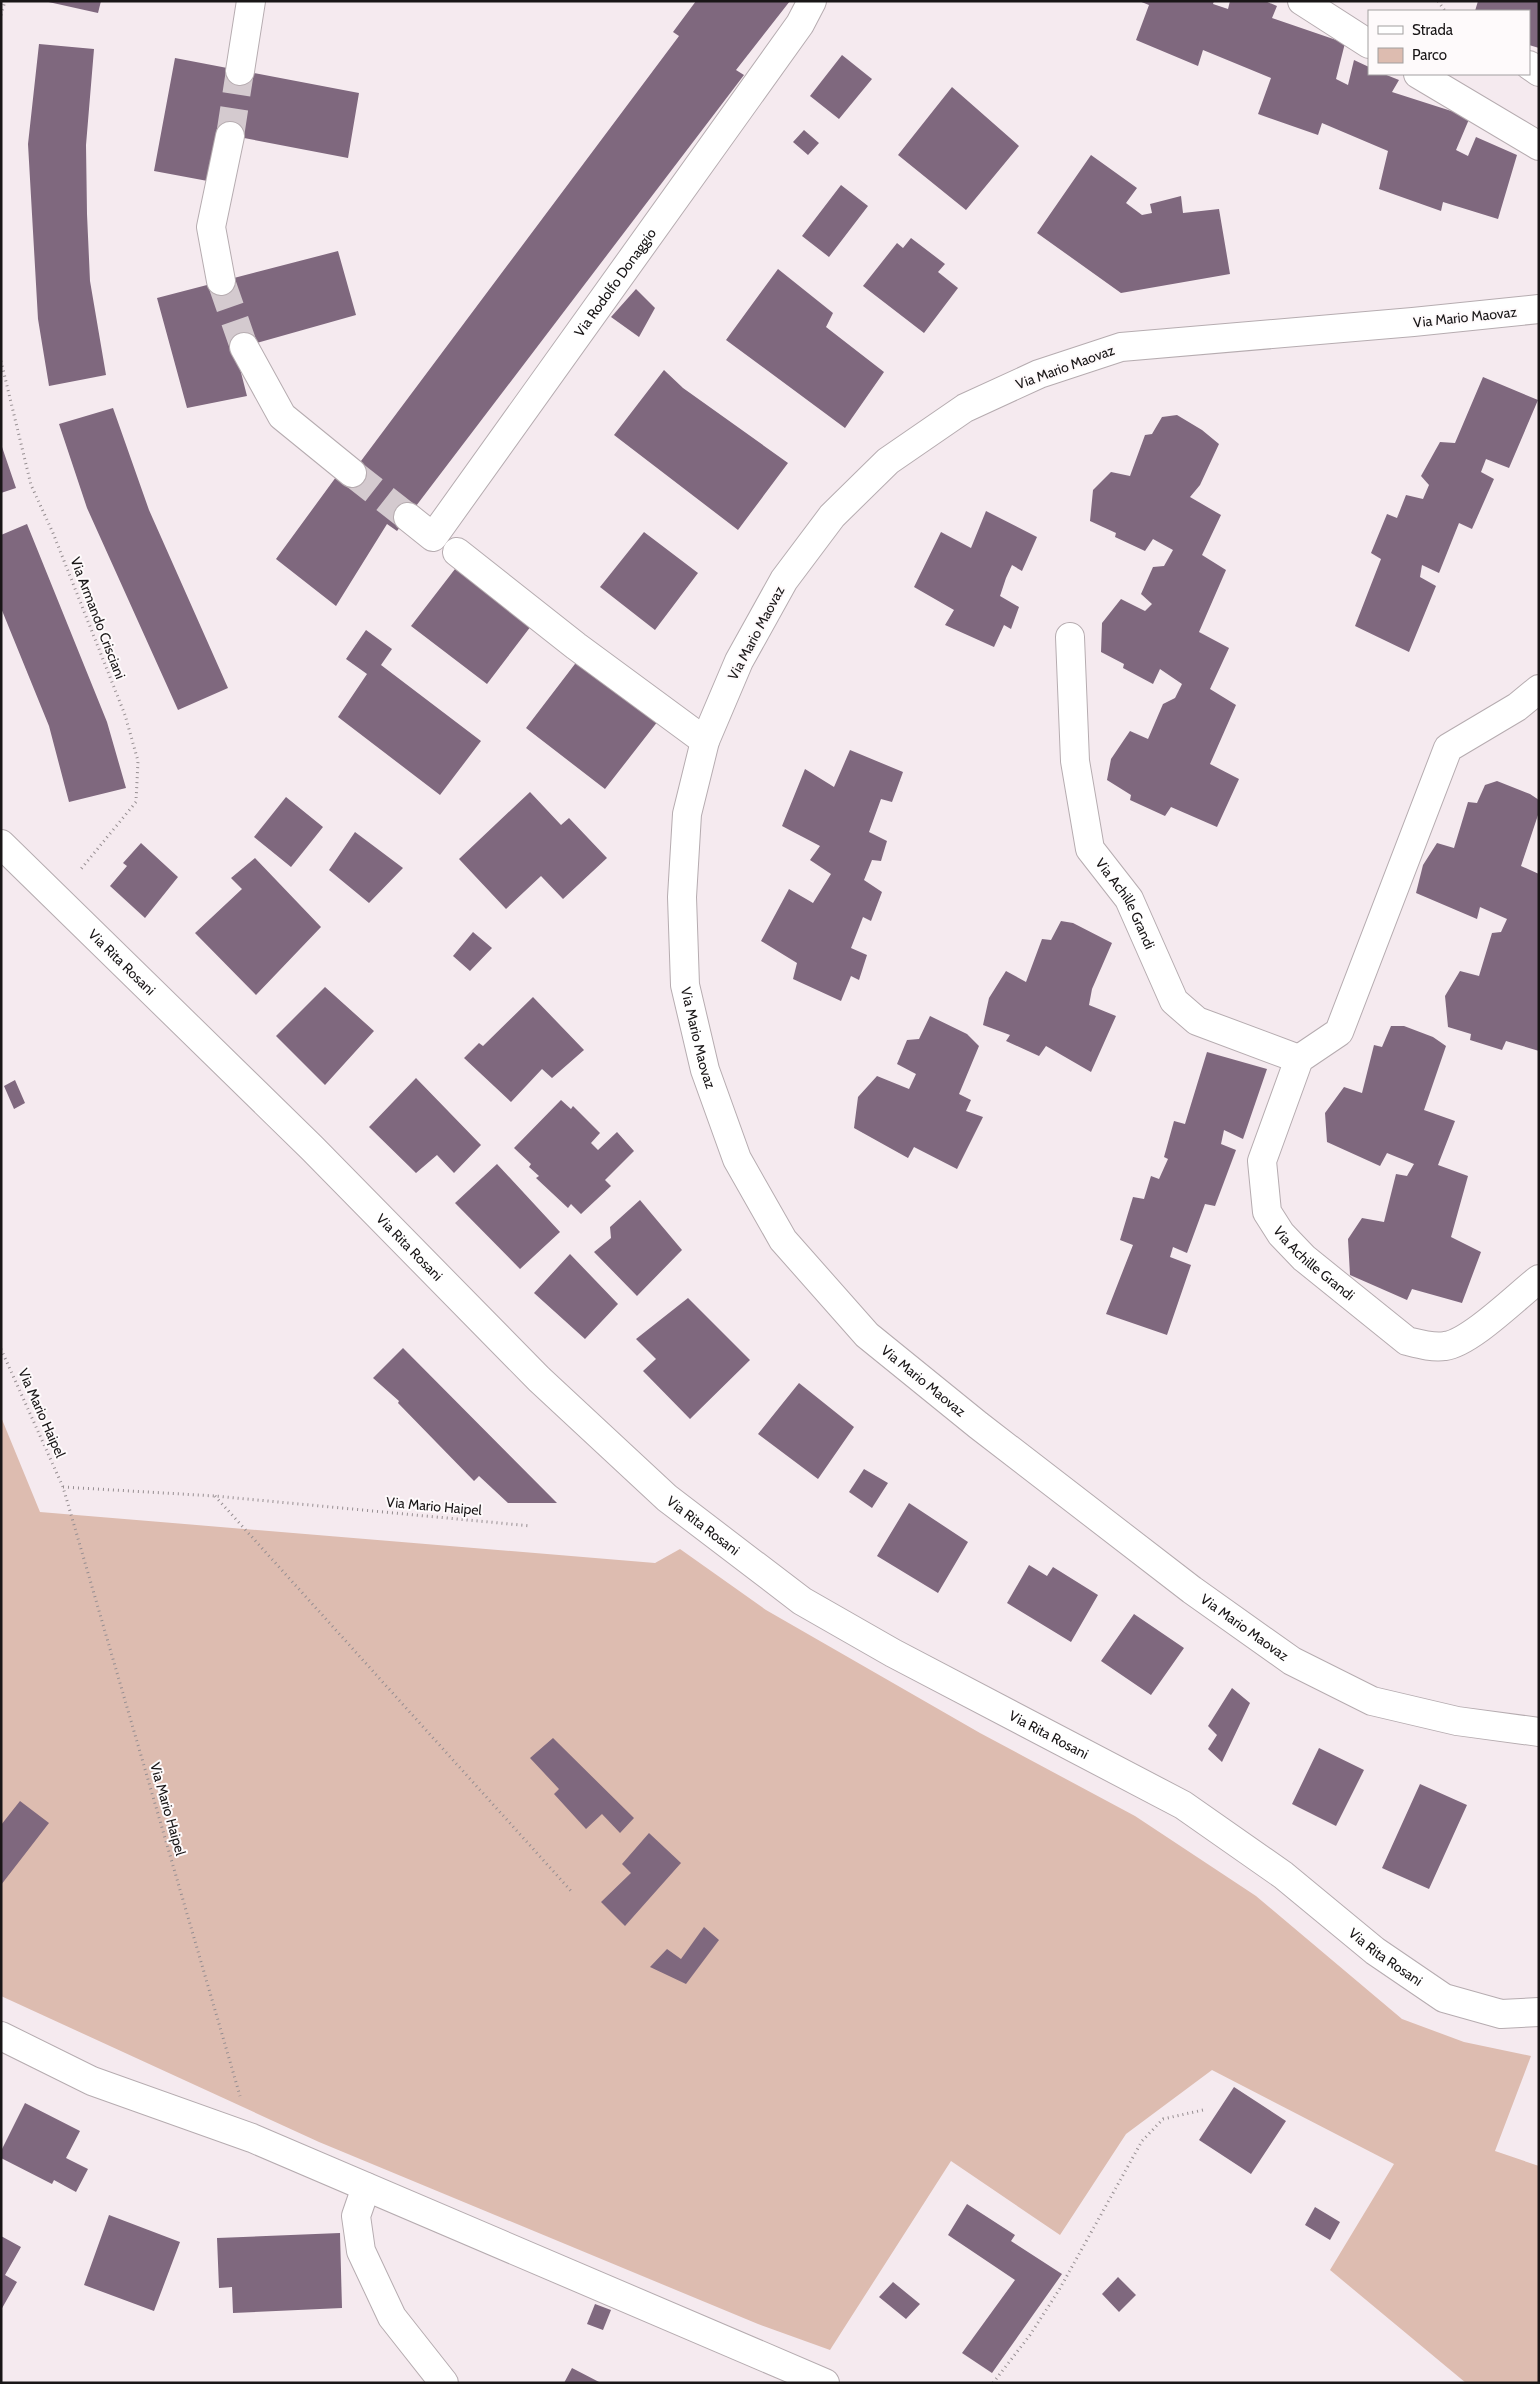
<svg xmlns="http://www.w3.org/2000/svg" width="1540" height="2384" viewBox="0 0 1540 2384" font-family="Cabin,sans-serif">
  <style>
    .green { fill: #ddbcb0 }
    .building { fill: #7f687e }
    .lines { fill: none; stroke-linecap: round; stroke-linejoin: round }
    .minor-tunnel { stroke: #d4cacf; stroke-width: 28; stroke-dasharray: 28 14; stroke-linecap: butt }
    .minor-casing { stroke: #b6acb0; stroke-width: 30 }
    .path { stroke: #968e91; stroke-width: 3; stroke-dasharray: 1 4; stroke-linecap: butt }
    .minor { stroke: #fff; stroke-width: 28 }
    .labels { text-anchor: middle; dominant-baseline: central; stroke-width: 4; stroke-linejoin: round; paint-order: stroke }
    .street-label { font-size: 14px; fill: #191617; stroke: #fefafb }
  </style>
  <rect width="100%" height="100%" fill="#f5eaef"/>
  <path class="green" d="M1,1417L40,1512L655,1563L680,1549L766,1610L980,1733L1135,1816L1256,1896L1402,2019L1464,2042L1531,2056L1495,2151L1539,2166V2383H1466L1330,2270L1394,2164L1212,2070L1126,2134L1060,2235L951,2161L830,2350L758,2324L319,2142L1,1996Z"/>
  <path class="building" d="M44,1H101L98,13Z
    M696,1H790L736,70L744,75L397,531L387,524L336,606L276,559L336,477L352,473L679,36L673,32Z
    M1139,1H1214L1213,4L1228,9L1230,1H1265L1277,6L1272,18L1345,43L1336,79L1348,85L1354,60L1369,67V74H1384L1399,80L1392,92L1470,117L1456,150L1468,156L1476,137L1517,155L1498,219L1443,202L1441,211L1379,189L1388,151L1322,123L1318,135L1258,114L1271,78L1203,50L1198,66L1136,40L1149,5Z
    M1478,1H1539V48L1529,45V11H1475Z
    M39,44L94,49L86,145L87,214L90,281L106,375L49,386L38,319L28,144Z
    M842,55L872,79L839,119L810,96Z
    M175,58L359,93L348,158L223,134L213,182L154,171Z
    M952,87L1019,146L966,210L898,155Z
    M804,130L819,143L808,155L793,142Z
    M1091,155L1137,188L1126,203L1142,215L1152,213L1150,204L1181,196L1183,213L1219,209L1230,274L1121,293L1037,233Z
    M841,185L868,206L829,257L802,236Z
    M911,238L945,264L938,272L958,288L924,333L863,286L897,243L903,248Z
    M338,251L356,315L235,349L247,396L187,408L157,298Z
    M778,269L833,313L826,327L884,372L845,428L726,340Z
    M636,289L655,308L639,337L611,317Z
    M664,370L683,388L788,463L738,530L614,435Z
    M1483,377L1538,400L1509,468L1486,459L1481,472L1494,479L1472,529L1459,523L1439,573L1422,565L1420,577L1436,586L1409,652L1355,626L1381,559L1371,553L1387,514L1397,518L1406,495L1423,499L1429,485L1421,476L1440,442L1455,443Z
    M113,408L149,510L228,688L178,710L87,508L59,424Z
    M1177,415L1202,430L1219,444L1200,485L1190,497L1221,515L1202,555L1226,570L1199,632L1229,648L1210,689L1236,705L1210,764L1239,779L1217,827L1171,807L1165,816L1130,800L1131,795L1107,780L1111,759L1130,731L1148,739L1163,704L1175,698L1182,684L1160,669L1153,684L1123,668L1124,664L1101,652L1102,623L1121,599L1145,611L1152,604L1141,594L1153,567L1164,566L1173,550L1153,539L1145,551L1115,537L1116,533L1090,521L1093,490L1111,472L1130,476L1145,435L1152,434L1162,417Z
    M1,444L16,488L1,493Z
    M986,511L1037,537L1022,571L1012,565L1006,578L1000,596L1019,607L1011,629L1004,625L994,647L945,625L954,610L914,587L941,532L971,548Z
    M27,524L107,722L126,788L69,802L49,726L1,608V535Z
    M644,532L698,573L655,630L600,587Z
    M455,569L531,626L487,684L411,626Z
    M366,630L392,649L381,665L481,741L440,795L338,717L367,674L346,659Z
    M578,660L658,721L605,789L526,728Z
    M850,750L903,772L892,802L881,799L869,832L887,841L881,861L872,860L864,880L882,892L871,921L863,917L851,948L867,955L859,980L851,976L841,1001L793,979L797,963L761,941L789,889L813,903L831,874L810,860L820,846L782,826L805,769L834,787Z
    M1497,781L1530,794L1539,800V812L1521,866L1539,874V1051L1506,1041L1502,1050L1470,1040L1471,1034L1448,1027L1445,996L1460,971L1479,976L1492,933L1501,932L1507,919L1480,907L1477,919L1416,893L1423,865L1437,843L1454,848L1468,802L1477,803L1485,785Z
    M530,792L561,825L569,818L607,858L563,899L541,876L506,909L459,859Z
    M286,797L323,827L291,867L254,837Z
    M355,832L403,868L369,903L329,870Z
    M141,843L178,877L145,918L110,886L127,866L123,863Z
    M255,858L321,927L256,995L195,933L242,889L231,878Z
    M1061,921L1073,923L1112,943L1092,989L1089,1005L1116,1016L1091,1072L1046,1046L1039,1056L1006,1041L1010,1035L983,1025L989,998L1006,971L1026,982L1042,939L1051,940Z
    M473,932L492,948L470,971L453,956Z
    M325,987L374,1031L325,1085L276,1036Z
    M533,997L584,1050L552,1078L542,1069L511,1102L464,1058L479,1043L483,1046Z
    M930,1016L967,1034L979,1046L959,1094L971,1100L966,1111L983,1117L957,1169L914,1147L908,1158L854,1128L858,1097L877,1076L909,1089L916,1074L897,1064L907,1040L919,1039Z
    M1391,1026H1404L1433,1037L1446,1046L1424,1110L1455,1121L1438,1165L1468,1176L1451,1237L1481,1252L1462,1303L1412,1289L1407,1300L1350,1275L1348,1239L1362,1218L1384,1222L1396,1174L1407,1176L1414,1164L1387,1153L1380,1166L1327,1142L1325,1113L1344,1087L1362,1093L1374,1045L1382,1047Z
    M1207,1052L1267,1069L1243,1139L1224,1130L1221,1144L1236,1150L1215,1206L1205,1204L1187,1253L1173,1247L1170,1257L1191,1265L1167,1335L1106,1314L1133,1245L1120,1240L1133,1197L1144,1199L1151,1176L1159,1179L1168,1159L1164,1157L1174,1121L1185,1124Z
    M416,1078L481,1145L454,1173L437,1155L416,1173L369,1127Z
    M15,1080L25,1103L14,1109L4,1086Z
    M561,1100L571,1109L573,1106L600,1133L591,1143L598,1150L617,1132L634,1151L605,1180L611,1186L581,1214L571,1204L568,1208L536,1178L539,1176L529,1167L531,1164L514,1148Z
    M497,1164L560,1232L520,1269L455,1203Z
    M640,1200L682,1250L637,1296L594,1252L611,1238L610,1227Z
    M570,1254L618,1304L585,1339L534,1293Z
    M688,1298L750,1360L690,1419L643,1371L656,1359L636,1339Z
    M403,1348L557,1503H508L479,1476L474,1481L398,1403L399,1401L373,1378Z
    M799,1383L854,1427L818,1479L758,1434Z
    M864,1469L888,1483L872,1508L849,1492Z
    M909,1503L968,1542L938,1593L877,1556Z
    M1029,1565L1047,1576L1053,1567L1098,1595L1071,1642L1007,1603Z
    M1134,1614L1184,1648L1151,1695L1101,1661Z
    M1232,1688L1250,1703L1222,1762L1208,1749L1217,1735L1208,1726Z
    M553,1738L634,1818L620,1833L602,1814L586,1829L554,1794L559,1789L530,1758Z
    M1319,1748L1364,1770L1336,1826L1292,1804Z
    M1420,1784L1467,1805L1429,1889L1382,1868Z
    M20,1801L49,1823L1,1885V1825Z
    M649,1833L681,1863L625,1926L601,1902L631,1873L622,1864Z
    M704,1927L719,1940L686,1984L650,1967L667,1949L681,1959Z
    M1234,2087L1286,2121L1251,2174L1199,2140Z
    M25,2103L80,2131L66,2158L88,2169L76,2192L54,2180L52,2184L1,2158V2151Z
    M967,2204L1015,2235L1011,2241L1062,2274L992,2373L962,2353L1015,2280L948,2235Z
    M1315,2207L1340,2222L1330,2240L1305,2225Z
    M109,2215L180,2242L154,2311L84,2285Z
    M340,2233L342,2308L233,2313L232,2287L219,2288L217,2238Z
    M1,2236L21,2247L5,2275L17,2282L1,2310Z
    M1118,2277L1136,2295L1119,2312L1102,2294Z
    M893,2282L920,2304L906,2319L879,2297Z
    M595,2304L611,2310L603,2330L587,2324Z
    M572,2368L601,2383H564Z"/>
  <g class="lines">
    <path class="minor-tunnel" d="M230,136L240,71
      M221,281L244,347
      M352,473L408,517"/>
    <defs>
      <g id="minor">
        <path d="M1302,1L1369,44"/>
        <path d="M1529,65L1539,72"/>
        <path d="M240,71L251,1"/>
        <path d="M1418,74L1539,146"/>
        <path d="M221,281L211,227L230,136"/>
        <path id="s1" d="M1539,309L1413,322L1121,347L1039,374L965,408L888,461L832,516L784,580L739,661L705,741L687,814L682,897L685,985L705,1070L737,1159L783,1240L867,1335L978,1425L1192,1590L1292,1661L1372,1701L1457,1721L1539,1732"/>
        <path d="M244,347L282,416L352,473"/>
        <path id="s2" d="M408,517L433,537L800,24L812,1"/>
        <path d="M457,552L576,646L705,741"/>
        <path id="s3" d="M1070,637L1075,761L1090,849L1129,899L1174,1001L1197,1021L1299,1059"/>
        <path id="s4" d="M1539,689L1517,707L1448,748L1339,1032L1299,1059L1262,1161L1267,1212L1281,1234L1304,1258L1407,1341C1419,1344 1433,1348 1445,1346C1470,1343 1517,1296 1539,1279"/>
        <path id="s5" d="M1,844L312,1148L539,1379L667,1498L802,1601L893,1653L1183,1805L1283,1875L1375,1951L1444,1998L1501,2014L1539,2012"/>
        <path d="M1,2036L92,2081L252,2138L825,2383"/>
        <path d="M366,2187L356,2216L361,2251L392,2317L444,2383"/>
      </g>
    </defs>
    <use href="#minor" class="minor-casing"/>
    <path class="path" d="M1438,1L1445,11
      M1,15L5,1
      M1,361L31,485L53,533L125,715L138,761L136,802L81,869
      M1,1349L63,1487L240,2096
      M63,1487L215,1496L531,1526
      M215,1496L572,1892
      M993,2383L1030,2335L1059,2290L1142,2141L1163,2119L1203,2110"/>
    <use href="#minor" class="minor"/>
  </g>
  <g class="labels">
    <g class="street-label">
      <text stroke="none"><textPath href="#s2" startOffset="345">Via Rodolfo Donaggio</textPath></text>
      <text transform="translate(1465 317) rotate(-6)">Via Mario Maovaz</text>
      <text transform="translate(1065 367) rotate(-20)">Via Mario Maovaz</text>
      <text transform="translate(98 618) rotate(69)">Via Armando Crisciani</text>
      <text transform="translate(756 633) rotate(-62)">Via Mario Maovaz</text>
      <text stroke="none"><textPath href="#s3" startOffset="279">Via Achille Grandi</textPath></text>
      <text stroke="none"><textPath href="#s5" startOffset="169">Via Rita Rosani</textPath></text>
      <text stroke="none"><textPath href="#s1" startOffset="1320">Via Mario Maovaz</textPath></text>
      <text stroke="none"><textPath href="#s5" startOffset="574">Via Rita Rosani</textPath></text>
      <text stroke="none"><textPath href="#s4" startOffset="691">Via Achille Grandi</textPath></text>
      <text stroke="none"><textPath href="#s1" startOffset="1740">Via Mario Maovaz</textPath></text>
      <text transform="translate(42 1413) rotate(66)">Via Mario Haipel</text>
      <text transform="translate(434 1506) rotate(5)">Via Mario Haipel</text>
      <text stroke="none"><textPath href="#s5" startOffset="979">Via Rita Rosani</textPath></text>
      <text stroke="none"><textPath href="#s1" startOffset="2145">Via Mario Maovaz</textPath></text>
      <text stroke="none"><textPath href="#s5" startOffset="1384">Via Rita Rosani</textPath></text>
      <text transform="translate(168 1809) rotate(74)">Via Mario Haipel</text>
      <text stroke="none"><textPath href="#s5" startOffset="1789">Via Rita Rosani</textPath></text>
    </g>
  </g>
  <rect width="1540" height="2384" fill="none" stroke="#191617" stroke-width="5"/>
  <rect x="1368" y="10" width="162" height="65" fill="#fefafb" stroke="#a29fa0"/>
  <rect x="1378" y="26" width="25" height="8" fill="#ffffff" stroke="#a29fa0"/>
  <text x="1412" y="35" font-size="15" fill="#191617">Strada</text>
  <rect x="1378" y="48" width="25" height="15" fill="#ddbcb0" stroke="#a29fa0"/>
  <text x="1412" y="60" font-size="15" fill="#191617">Parco</text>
</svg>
